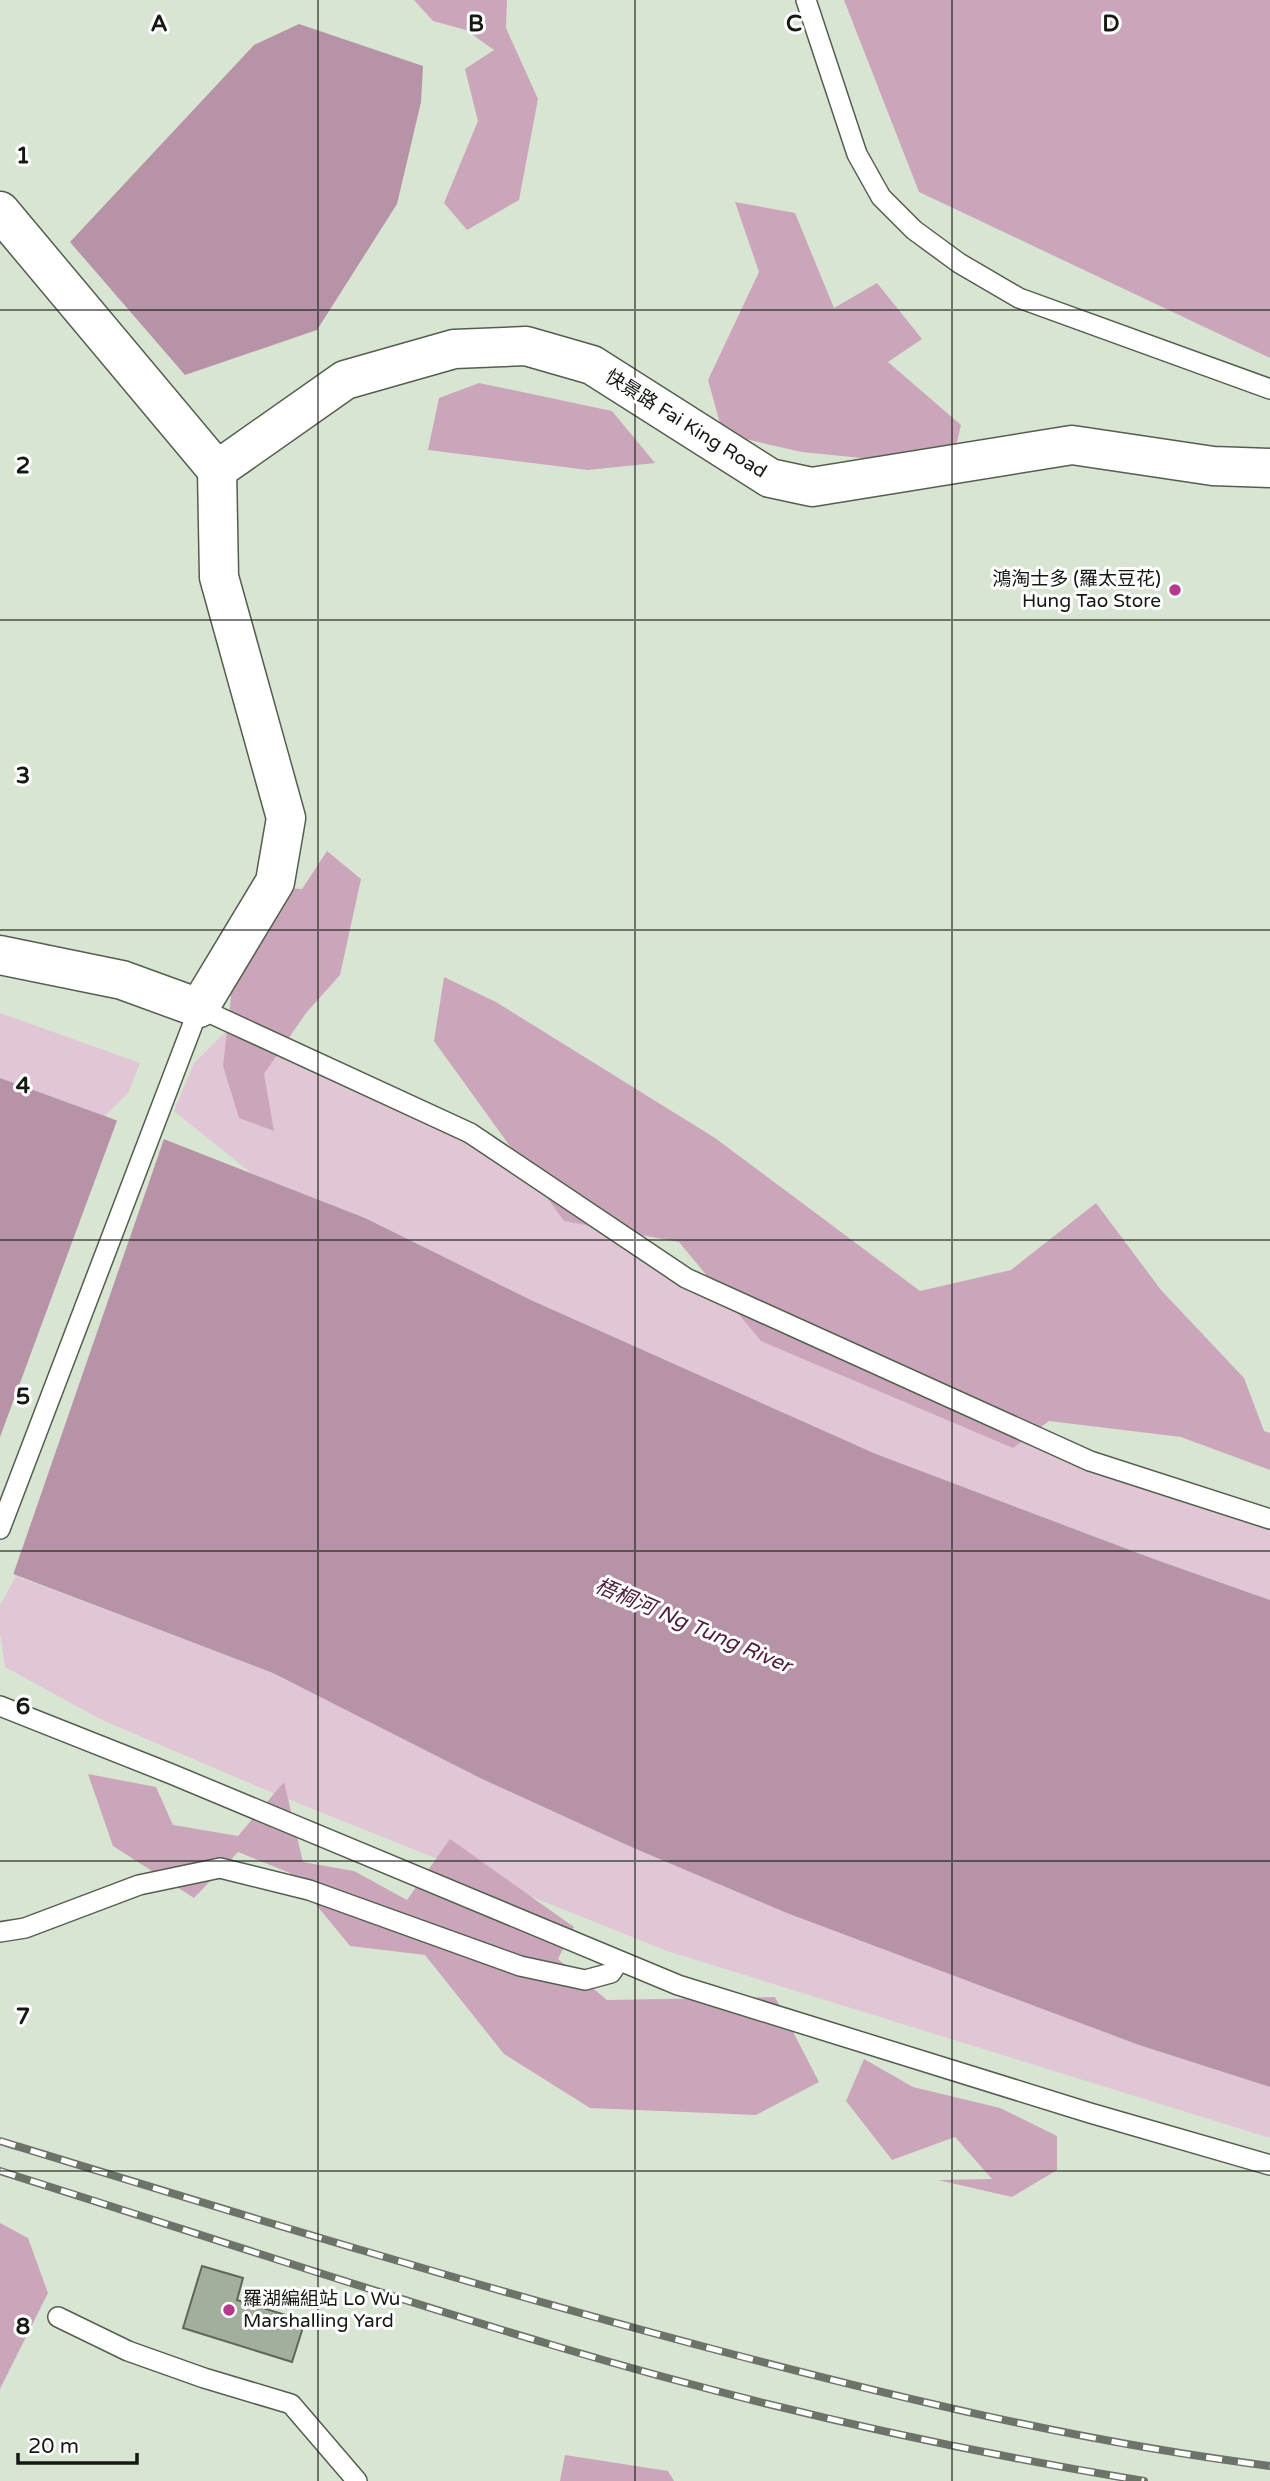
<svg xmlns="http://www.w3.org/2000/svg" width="1270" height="2481" viewBox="0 0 1270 2481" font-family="'Varela Round','Noto Sans SC',sans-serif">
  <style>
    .green { fill: #e1c6d5 }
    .forest { fill: #cba6bb }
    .water { fill: #b793a7 }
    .pier { fill: #d9e5d3 }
    .building { fill: #a3af9d; stroke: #5d6858; stroke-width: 2 }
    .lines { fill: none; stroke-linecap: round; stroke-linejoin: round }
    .service-casing { stroke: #545e4f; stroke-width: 22 }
    .minor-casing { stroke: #545e4f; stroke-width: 41 }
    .service { stroke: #fff; stroke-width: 19 }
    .minor { stroke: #fff; stroke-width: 38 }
    .rail-casing { stroke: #6c7469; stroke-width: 8 }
    .rail { stroke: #fff; stroke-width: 5; stroke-dasharray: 16; stroke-linecap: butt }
    .grid { fill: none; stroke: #141912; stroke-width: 2; stroke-opacity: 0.55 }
    .poi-dot { fill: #b53a8c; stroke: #fff; stroke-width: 2.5 }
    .labels { text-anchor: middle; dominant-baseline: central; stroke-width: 6; stroke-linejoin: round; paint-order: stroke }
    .street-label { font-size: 19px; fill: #141912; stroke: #fff }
    .poi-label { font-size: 19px; fill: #141912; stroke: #fff; text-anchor: end }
    .water-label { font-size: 21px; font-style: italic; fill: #50203f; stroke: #fff }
    .grid-label { font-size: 23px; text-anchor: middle; font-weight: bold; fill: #141912; stroke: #fff; stroke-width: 6; stroke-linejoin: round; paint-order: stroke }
  </style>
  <rect width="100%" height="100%" fill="#d9e5d3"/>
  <path class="green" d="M0,1013L140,1063L128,1093L105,1116L0,1078Z
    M234,1024L470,1133L686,1279L1090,1461L1270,1519V1600L1151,1558L876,1454L533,1301L365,1218L251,1173L174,1111L194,1063Z
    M16,1576L273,1673L480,1778L629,1846L787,1912L1139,2045L1270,2087V2138L667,1951L268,1791L102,1720L5,1667L0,1633V1605Z"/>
  <path class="forest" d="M414,0H507L506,28L538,99L519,200L467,230L444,203L478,121L465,69L494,50L466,30L433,21Z
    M844,0H1270V358L919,192Z
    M735,202L795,213L834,308L877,283L922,339L888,362L961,425L951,467L802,452L723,434L708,380L759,272Z
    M479,383L612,411L655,463L588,470L428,450L439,398Z
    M327,851L361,879L340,975L306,1013L264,1074L274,1131L239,1118L223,1066L231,997L226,931L249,886L302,889Z
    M444,977L496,1002L715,1138L920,1291L1011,1270L1096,1203L1161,1290L1244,1378L1264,1431L1270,1433V1470L1181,1437L1049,1421L1013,1448L761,1341L679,1242L564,1221L434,1041Z
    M88,1774L156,1787L173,1825L238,1836L284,1782L303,1862L354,1871L407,1900L450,1839L574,1927L558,1959L607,2000L775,1997L819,2082L756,2115L590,2108L504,2054L425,1955L350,1946L290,1873L238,1852L194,1898L113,1846Z
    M864,2059L913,2087L1000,2108L1057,2136V2170L1012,2197L938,2180L992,2179L955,2137L892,2160L846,2101Z
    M0,2223L28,2238L48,2293L0,2389Z
    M565,2455L668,2471L674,2481H560Z"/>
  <path class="water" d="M299,24L423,66L421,102L397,204L317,330L185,375L70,242L254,45Z
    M0,1078L105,1116L365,1218L533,1301L876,1454L1151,1558L1270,1600V2087L1139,2045L787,1913L629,1846L480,1778L273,1673L0,1569Z"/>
  <path class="pier" d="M118,1118L165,1136L12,1578L0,1573V1437Z"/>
  <path class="building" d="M202,2266L243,2278L237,2300L305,2321L292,2362L183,2328Z"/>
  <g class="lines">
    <defs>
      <path id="service" d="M806,0L857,154L881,197L914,230L959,263L1019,298L1270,389
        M0,1529L199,1008L470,1133L686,1278L1090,1461L1270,1519
        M0,1706L169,1773L678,1985L1090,2113L1270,2165
        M0,1932L25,1928L139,1885L220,1868L309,1890L520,1966L585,1980L611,1973L619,1961
        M58,2317L128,2351L204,2378L291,2404L357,2481"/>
      <path id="minor" d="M0,211L217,470
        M217,470L345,380L454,349L526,346L592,365L770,478L812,487L1072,445L1213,466L1270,468
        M0,955L122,980L199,1008L275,882L286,818L219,577L217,470"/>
    </defs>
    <use href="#service" class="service-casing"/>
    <use href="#minor" class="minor-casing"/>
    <use href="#service" class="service"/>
    <use href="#minor" class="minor"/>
    <defs>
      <path id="rail" d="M0,2141C236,2213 471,2285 709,2348C894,2397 1080,2442 1270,2466
        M0,2171C184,2229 367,2290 552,2345C745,2403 944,2448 1144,2481"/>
    </defs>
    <use href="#rail" class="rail-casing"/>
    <use href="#rail" class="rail"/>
  </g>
  <path class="grid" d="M318,0V2481M635,0V2481M952,0V2481M0,310H1270M0,620H1270M0,930H1270M0,1240H1270M0,1551H1270M0,1861H1270M0,2171H1270"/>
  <g class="poi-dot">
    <circle cx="1175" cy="590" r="7"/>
    <circle cx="229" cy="2310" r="7"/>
  </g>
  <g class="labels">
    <g class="street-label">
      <text transform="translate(686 424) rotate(32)">快景路 Fai King Road</text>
    </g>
    <g class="poi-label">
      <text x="1161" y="579">鴻淘士多 (羅太豆花)<tspan x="1161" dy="22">Hung Tao Store</tspan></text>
      <text x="243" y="2299" text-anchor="start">羅湖編組站 Lo Wu<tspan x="243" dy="22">Marshalling Yard</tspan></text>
    </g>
    <g class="water-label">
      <text transform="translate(693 1626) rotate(23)">梧桐河 Ng Tung River</text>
    </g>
  </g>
  <g class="grid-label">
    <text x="159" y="31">A</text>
    <text x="476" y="31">B</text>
    <text x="794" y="31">C</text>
    <text x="1111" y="31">D</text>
    <text x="23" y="163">1</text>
    <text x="23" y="473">2</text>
    <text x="23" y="783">3</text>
    <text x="23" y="1093">4</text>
    <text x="23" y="1404">5</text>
    <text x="23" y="1714">6</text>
    <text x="23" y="2024">7</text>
    <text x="23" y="2334">8</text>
  </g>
  <path d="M18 2453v10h119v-10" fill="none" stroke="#141912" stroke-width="3.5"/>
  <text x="28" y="2453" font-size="21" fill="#141912" stroke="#ffffff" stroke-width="5" paint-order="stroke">20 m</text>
</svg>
